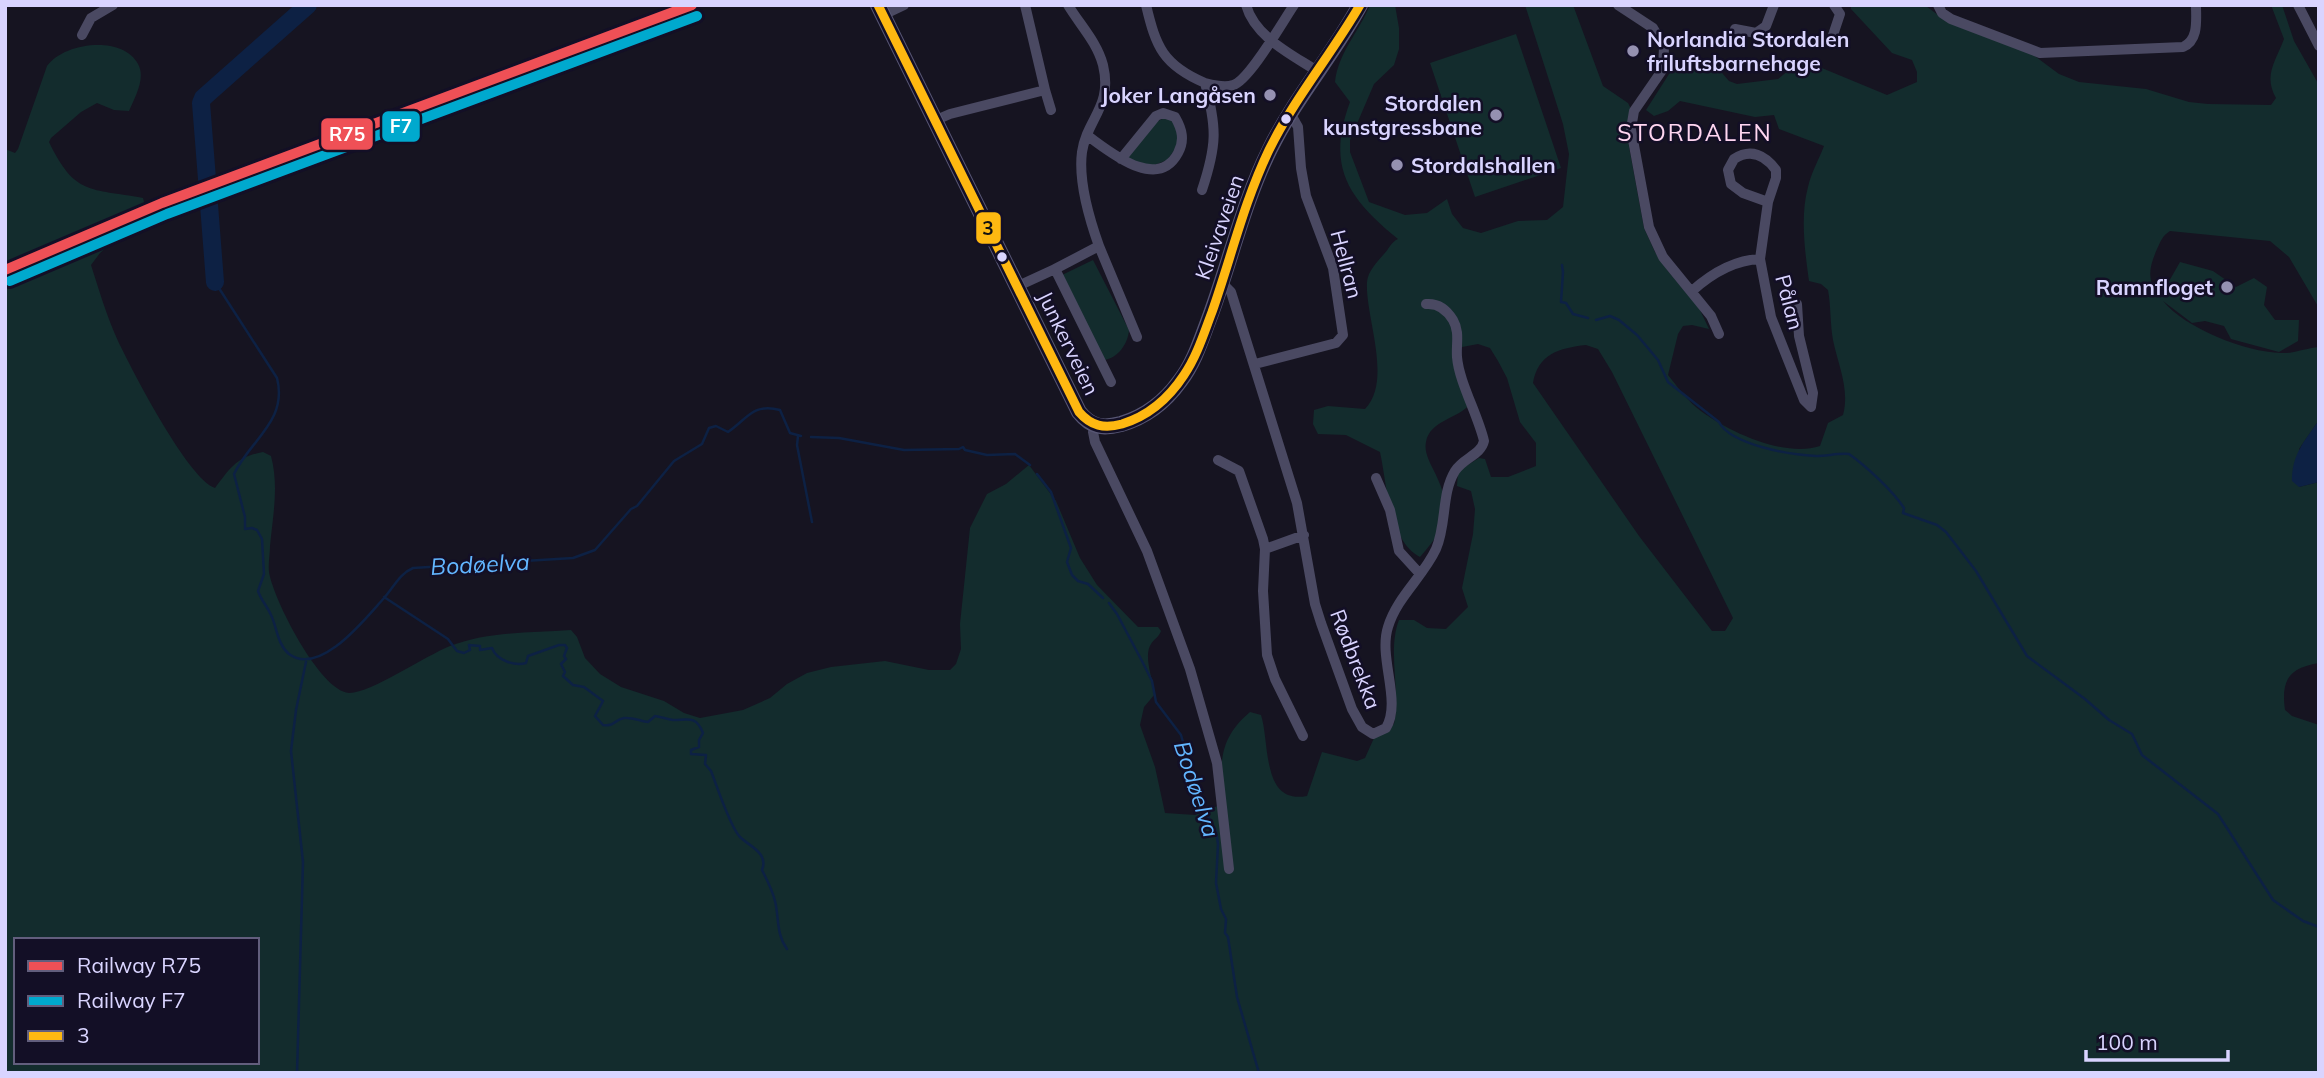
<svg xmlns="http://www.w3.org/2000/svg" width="2324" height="1078" viewBox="0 0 2324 1078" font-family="Mulish,sans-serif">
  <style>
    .green { fill: #132c2d; fill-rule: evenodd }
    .water { fill: #0d2144 }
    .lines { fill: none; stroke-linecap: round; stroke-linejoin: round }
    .stream { stroke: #0d2144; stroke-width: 2.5 }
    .river { stroke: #0d2144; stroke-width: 18 }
    .street { stroke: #4a4962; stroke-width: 10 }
    .secondary { stroke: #575674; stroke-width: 16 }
    .bus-1-casing { stroke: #130f26; stroke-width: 14 }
    .bus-1 { stroke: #feb811; stroke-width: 9 }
    .rail-1-casing { stroke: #130f26; stroke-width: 16 }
    .rail-2-casing { stroke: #130f26; stroke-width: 16 }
    .rail-1 { stroke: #ef5056; stroke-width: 10 }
    .rail-2 { stroke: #00a9ce; stroke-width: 10 }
    .poi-dot { fill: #9591b1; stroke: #130f26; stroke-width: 2.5 }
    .bus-dot { fill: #d9d4ff; stroke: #130f26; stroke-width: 2.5 }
    .labels { text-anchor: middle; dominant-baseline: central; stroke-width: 5; stroke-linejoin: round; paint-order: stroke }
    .poi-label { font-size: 21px; font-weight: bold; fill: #d9d4ff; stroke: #130f26; text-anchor: end }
    .street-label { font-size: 21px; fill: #d9d4ff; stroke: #130f26 }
    .neighbourhood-label { font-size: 23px; letter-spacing: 2px; fill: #ffd6f0; stroke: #130f26 }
    .water-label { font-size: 23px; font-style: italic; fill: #62b6ff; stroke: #130f26 }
    .line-badge { stroke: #130f26; stroke-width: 2.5 }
    .badge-label { font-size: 19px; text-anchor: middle; font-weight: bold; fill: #fff }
    .pale-badge-label { font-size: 19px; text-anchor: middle; font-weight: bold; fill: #111 }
  </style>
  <rect width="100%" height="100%" fill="#161421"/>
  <path class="green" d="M1370,5H1395L1399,28V49L1394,65L1374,84L1350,140V152L1369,202L1405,215L1427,213L1447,199L1452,214L1463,228L1481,233L1518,221L1547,220L1563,207L1569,154L1563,124L1525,5H1573L1603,86L1628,103L1631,109L1627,136L1644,228L1655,252L1668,271L1699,308L1709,329L1692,325L1683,326L1678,334L1668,375C1677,386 1686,399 1697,408C1726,431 1784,458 1820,446L1828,423L1843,415C1850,389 1838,365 1833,340C1830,324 1831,306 1828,290L1821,284L1809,281C1805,252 1800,216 1808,187C1811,173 1819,159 1824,146L1779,129L1774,115L1755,117L1680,101L1668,111L1654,116L1646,110L1671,71L1682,72L1695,66H1716L1729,81L1737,84L1778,79L1799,62L1817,66L1887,95L1917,82V72L1912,60L1892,53L1851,9V5L1926,6L1942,18L2032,54L2059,74L2079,82L2146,89L2189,102L2208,104L2271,105L2276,98C2263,75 2276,61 2284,39L2271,5H2282L2294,41L2319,85V308L2289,257L2270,241L2170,231C2162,236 2161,241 2157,249C2149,268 2146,280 2160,297L2180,262L2213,271L2236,287L2254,278L2267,287L2264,305L2275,320H2299L2298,341L2279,352L2231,339L2224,326L2205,321L2192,323L2163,301C2185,328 2245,352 2281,353C2293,354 2306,348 2319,347V420L2299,449V487L2319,482V663C2288,668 2281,681 2285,710L2292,716L2319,725V1073H5V149L15,153L18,149L47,66C64,42 123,35 138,64C146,78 135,97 129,111L114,110L97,103L81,112L51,138L49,142C75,196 90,188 143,198L145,206L134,223L100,253L91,265C99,290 107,317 118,341C132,370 188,479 215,488C231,467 237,457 263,452L271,456C279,486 273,515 270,546C270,554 268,564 269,572C273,599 320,691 349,693C369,694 427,655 450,646C489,631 530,633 571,630L577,637L585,658L600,674L621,687L664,701L684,713L700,718L743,710L770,698L787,684L807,673L831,667L885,661L929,670H950L956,664L961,649L960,624L970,528L987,494L1006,484L1029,465L1056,501L1080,558L1097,585L1138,627H1158L1161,631C1159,637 1154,639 1151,644C1143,656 1153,680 1155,694L1144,707L1140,725L1155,767L1165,813L1195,815L1225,803C1219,765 1218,739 1250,712L1261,715C1270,742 1261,805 1307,796L1322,752L1357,761L1365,758L1374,738L1394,724C1401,691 1387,651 1399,620H1414L1427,628L1446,629L1468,607L1462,588L1473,534L1475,509L1471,491L1457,486L1458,471L1479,458L1485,459L1491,477H1508L1536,466V443L1520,422L1507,378L1498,361L1490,348L1478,344L1462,347L1458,356L1470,404C1458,419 1430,420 1426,442C1424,451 1429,461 1433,469C1453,508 1449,524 1420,557C1389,541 1387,484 1380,452L1346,435L1318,434L1313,424L1314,410L1328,406L1365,409C1393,380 1365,317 1367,282C1368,271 1377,262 1384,254C1389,249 1391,242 1398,239C1348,198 1326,167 1350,102L1335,82C1338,53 1359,32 1370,5ZM1586,345L1598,349L1612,372L1733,618L1725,631H1712L1639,536L1533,383C1538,354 1559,348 1586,345ZM16,940H257V1062H16Z
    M1516,34L1561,168L1475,197L1430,63Z
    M1167,117L1178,127V145L1167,160L1152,166L1128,159L1129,155L1153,123Z
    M1093,260L1129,330C1128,344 1118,358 1104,360L1062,275Z"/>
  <path class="water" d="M2319,420V482L2299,487L2292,481C2292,454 2304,442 2319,420Z"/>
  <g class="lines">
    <path class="stream" d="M1562,265L1563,272L1561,302L1566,303L1573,314L1588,318
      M215,282L277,378C288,421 250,440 234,474L245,517V529L252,528L257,530L262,539L264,574L258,591C261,600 267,606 271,615C277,627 277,644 289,654C320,677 365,619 384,598C394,587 399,574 413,568L573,558L595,550L631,509L637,506L674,461L702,444L709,428L716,426L728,432C748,418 753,403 780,410L790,433L801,436
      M1596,320L1610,316L1619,320L1637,335L1658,360L1668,382L1719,422C1731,445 1791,455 1816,456C1827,456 1838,453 1849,454C1866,466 1893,491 1904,508L1903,513L1937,525L1946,532L1976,571L2027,656L2085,699L2109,720L2132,734L2142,755L2218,814L2273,900L2303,921L2319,927
      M798,436L797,445L812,522
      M811,437L839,438L904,450L959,449L963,447L965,450L987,455L1015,454L1030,465
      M1037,474L1051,492L1071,548L1067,562L1072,575L1078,581L1088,584L1103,598
      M384,597L448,639L457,651L464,653L470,650L469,645L480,646V650L492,648C497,661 515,666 526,663L528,656L559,645H565L567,648L564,656L566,659L561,664L565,672L563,676L573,685L584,687L603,701L595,716L603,725C614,727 614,720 624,718C631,717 641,721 648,722L655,716C661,717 667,719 673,720C688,720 696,715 703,733L699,740V747L691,750V754L706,755L705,764L711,771C717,786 730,827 740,837C749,846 769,853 762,870C767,880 772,889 775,901C779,917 776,934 787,949
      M1109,603L1117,614L1143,663L1152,681L1156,702L1181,735L1200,801L1216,831L1218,844L1216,883L1221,909L1226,919L1225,933L1228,937L1237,997L1259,1073
      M297,1073L303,862L291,751L296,710L306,662"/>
    <path class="river" d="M207,179L201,103L203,98L308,5
      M208,192L215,282"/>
    <path class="street" d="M1068,5C1080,25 1097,42 1103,65C1113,107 1087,118 1082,152C1078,182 1089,218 1099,246
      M1146,5C1156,47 1163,65 1205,83C1217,128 1217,145 1202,190
      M1246,5C1255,37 1291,54 1317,71
      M1618,5L1653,28L1664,47L1663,69L1634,111L1631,129L1649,227L1663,257L1711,316L1719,334
      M1938,5L1942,13L1951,19L2040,53L2183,47C2199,40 2196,20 2196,5
      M2298,5L2319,46
      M883,15L904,5
      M1735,29L1756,33L1766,26L1774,5
      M82,35L91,18L113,5
      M1832,38L1840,14L1834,5
      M1205,83C1213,85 1224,88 1233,85C1249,81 1283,21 1294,5
      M1045,90L1051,110
      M936,120L950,114L1045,90L1025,5
      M1088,136C1109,151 1157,192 1178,153C1185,140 1182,129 1175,117L1163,113L1156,116L1121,159
      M1768,202L1743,193L1731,184L1728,170L1734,159C1751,148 1765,155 1776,170V178L1768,202L1760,259L1771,317L1804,400L1811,407
      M1222,283L1231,292L1297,503L1315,604L1321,623L1352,709L1362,727L1373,734L1386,728C1402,701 1378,658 1388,627C1397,597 1423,577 1436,549C1447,524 1441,494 1455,471C1463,458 1481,455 1484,441C1478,415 1459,382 1457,357C1456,344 1460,332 1453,320C1447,310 1438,303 1426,304
      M1018,286L1055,269
      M1692,291C1711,274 1734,260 1760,259
      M1797,304L1799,336L1813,393L1811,407
      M1255,364L1336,343L1343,335L1333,268L1306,196L1301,168L1298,127L1290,113
      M1111,382L1055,269L1099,246L1137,337
      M1095,427L1093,432L1095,442L1147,551L1190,669L1217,763L1229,869
      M1218,460L1239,471L1263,539L1265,549L1263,591L1267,655L1275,679L1303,736
      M1376,478L1390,510L1399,551L1420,574
      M1265,549L1304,535"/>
    <path class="secondary" d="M878,5L1079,412C1091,427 1102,429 1121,424C1145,417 1165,402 1180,381C1194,363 1201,340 1209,319C1230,263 1243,203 1270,149C1295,98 1333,55 1360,5"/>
    <defs>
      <path id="bus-1" d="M878,5L1079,412C1091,426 1104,429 1122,424C1148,416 1169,398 1184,375C1197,356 1204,333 1212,312C1231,258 1244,202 1269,150C1294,99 1331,55 1360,5"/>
    </defs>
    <use href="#bus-1" class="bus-1-casing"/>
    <use href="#bus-1" class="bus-1"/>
    <defs>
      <path id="rail-1" d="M5,270L162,203L692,5"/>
      <path id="rail-2" d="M10,281L167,214L697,16"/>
    </defs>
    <use href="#rail-1" class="rail-1-casing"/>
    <use href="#rail-2" class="rail-2-casing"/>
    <use href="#rail-1" class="rail-1"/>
    <use href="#rail-2" class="rail-2"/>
  </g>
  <g class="poi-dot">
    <circle cx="1633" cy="51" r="7"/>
    <circle cx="1270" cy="95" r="7"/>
    <circle cx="1496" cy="115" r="7"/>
    <circle cx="1397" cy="165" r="7"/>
    <circle cx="2227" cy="287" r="7"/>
  </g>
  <g class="bus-dot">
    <circle cx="1286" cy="119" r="6"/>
    <circle cx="1002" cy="257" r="6"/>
  </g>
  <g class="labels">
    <g class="poi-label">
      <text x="1647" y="39" text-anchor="start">Norlandia Stordalen<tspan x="1647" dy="24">friluftsbarnehage</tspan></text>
      <text x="1256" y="95">Joker Langåsen</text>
      <text x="1482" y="103">Stordalen<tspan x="1482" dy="24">kunstgressbane</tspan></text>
      <text x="1411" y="165" text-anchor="start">Stordalshallen</text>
      <text x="2213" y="287">Ramnfloget</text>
    </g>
    <g class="street-label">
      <text transform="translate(1219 227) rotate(-71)">Kleivaveien</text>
      <text transform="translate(1347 264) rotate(75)">Hellran</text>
      <text transform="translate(1790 302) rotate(75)">Pålan</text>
      <text transform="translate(1069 343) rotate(64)">Junkerveien</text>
      <text transform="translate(1356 659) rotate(69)">Rødbrekka</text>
    </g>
    <g class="neighbourhood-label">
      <text x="1695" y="132">STORDALEN</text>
    </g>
    <g class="water-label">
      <text transform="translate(480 564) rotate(-3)">Bodøelva</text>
      <text transform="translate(1197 789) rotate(72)">Bodøelva</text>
    </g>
  </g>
  <g class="line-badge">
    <rect x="381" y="110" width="40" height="33" rx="7" fill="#00a9ce"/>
    <rect x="320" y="117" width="54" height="34" rx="7" fill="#ef5056"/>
    <rect x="975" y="211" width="27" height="34" rx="7" fill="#feb811"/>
  </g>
  <g class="badge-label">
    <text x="401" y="133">F7</text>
    <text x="347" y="141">R75</text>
  </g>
  <g class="pale-badge-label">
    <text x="988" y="235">3</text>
  </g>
  <rect width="2324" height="1078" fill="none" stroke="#d9d4ff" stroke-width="14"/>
  <rect x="14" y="938" width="245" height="126" fill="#130f26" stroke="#625e7d" stroke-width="2"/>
  <rect x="28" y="961" width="35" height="10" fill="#ef5056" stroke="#625e7d" stroke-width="2"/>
  <text x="77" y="973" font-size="21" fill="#d9d4ff">Railway R75</text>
  <rect x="28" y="996" width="35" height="10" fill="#00a9ce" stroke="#625e7d" stroke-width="2"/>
  <text x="77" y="1008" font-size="21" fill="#d9d4ff">Railway F7</text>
  <rect x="28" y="1031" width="35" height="10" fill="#feb811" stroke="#625e7d" stroke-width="2"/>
  <text x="77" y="1043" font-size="21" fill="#d9d4ff">3</text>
  <path d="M2086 1050v10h142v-10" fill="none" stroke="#d9d4ff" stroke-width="3.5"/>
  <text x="2096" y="1050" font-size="21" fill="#d9d4ff" stroke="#130f26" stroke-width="5" paint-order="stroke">100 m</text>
</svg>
